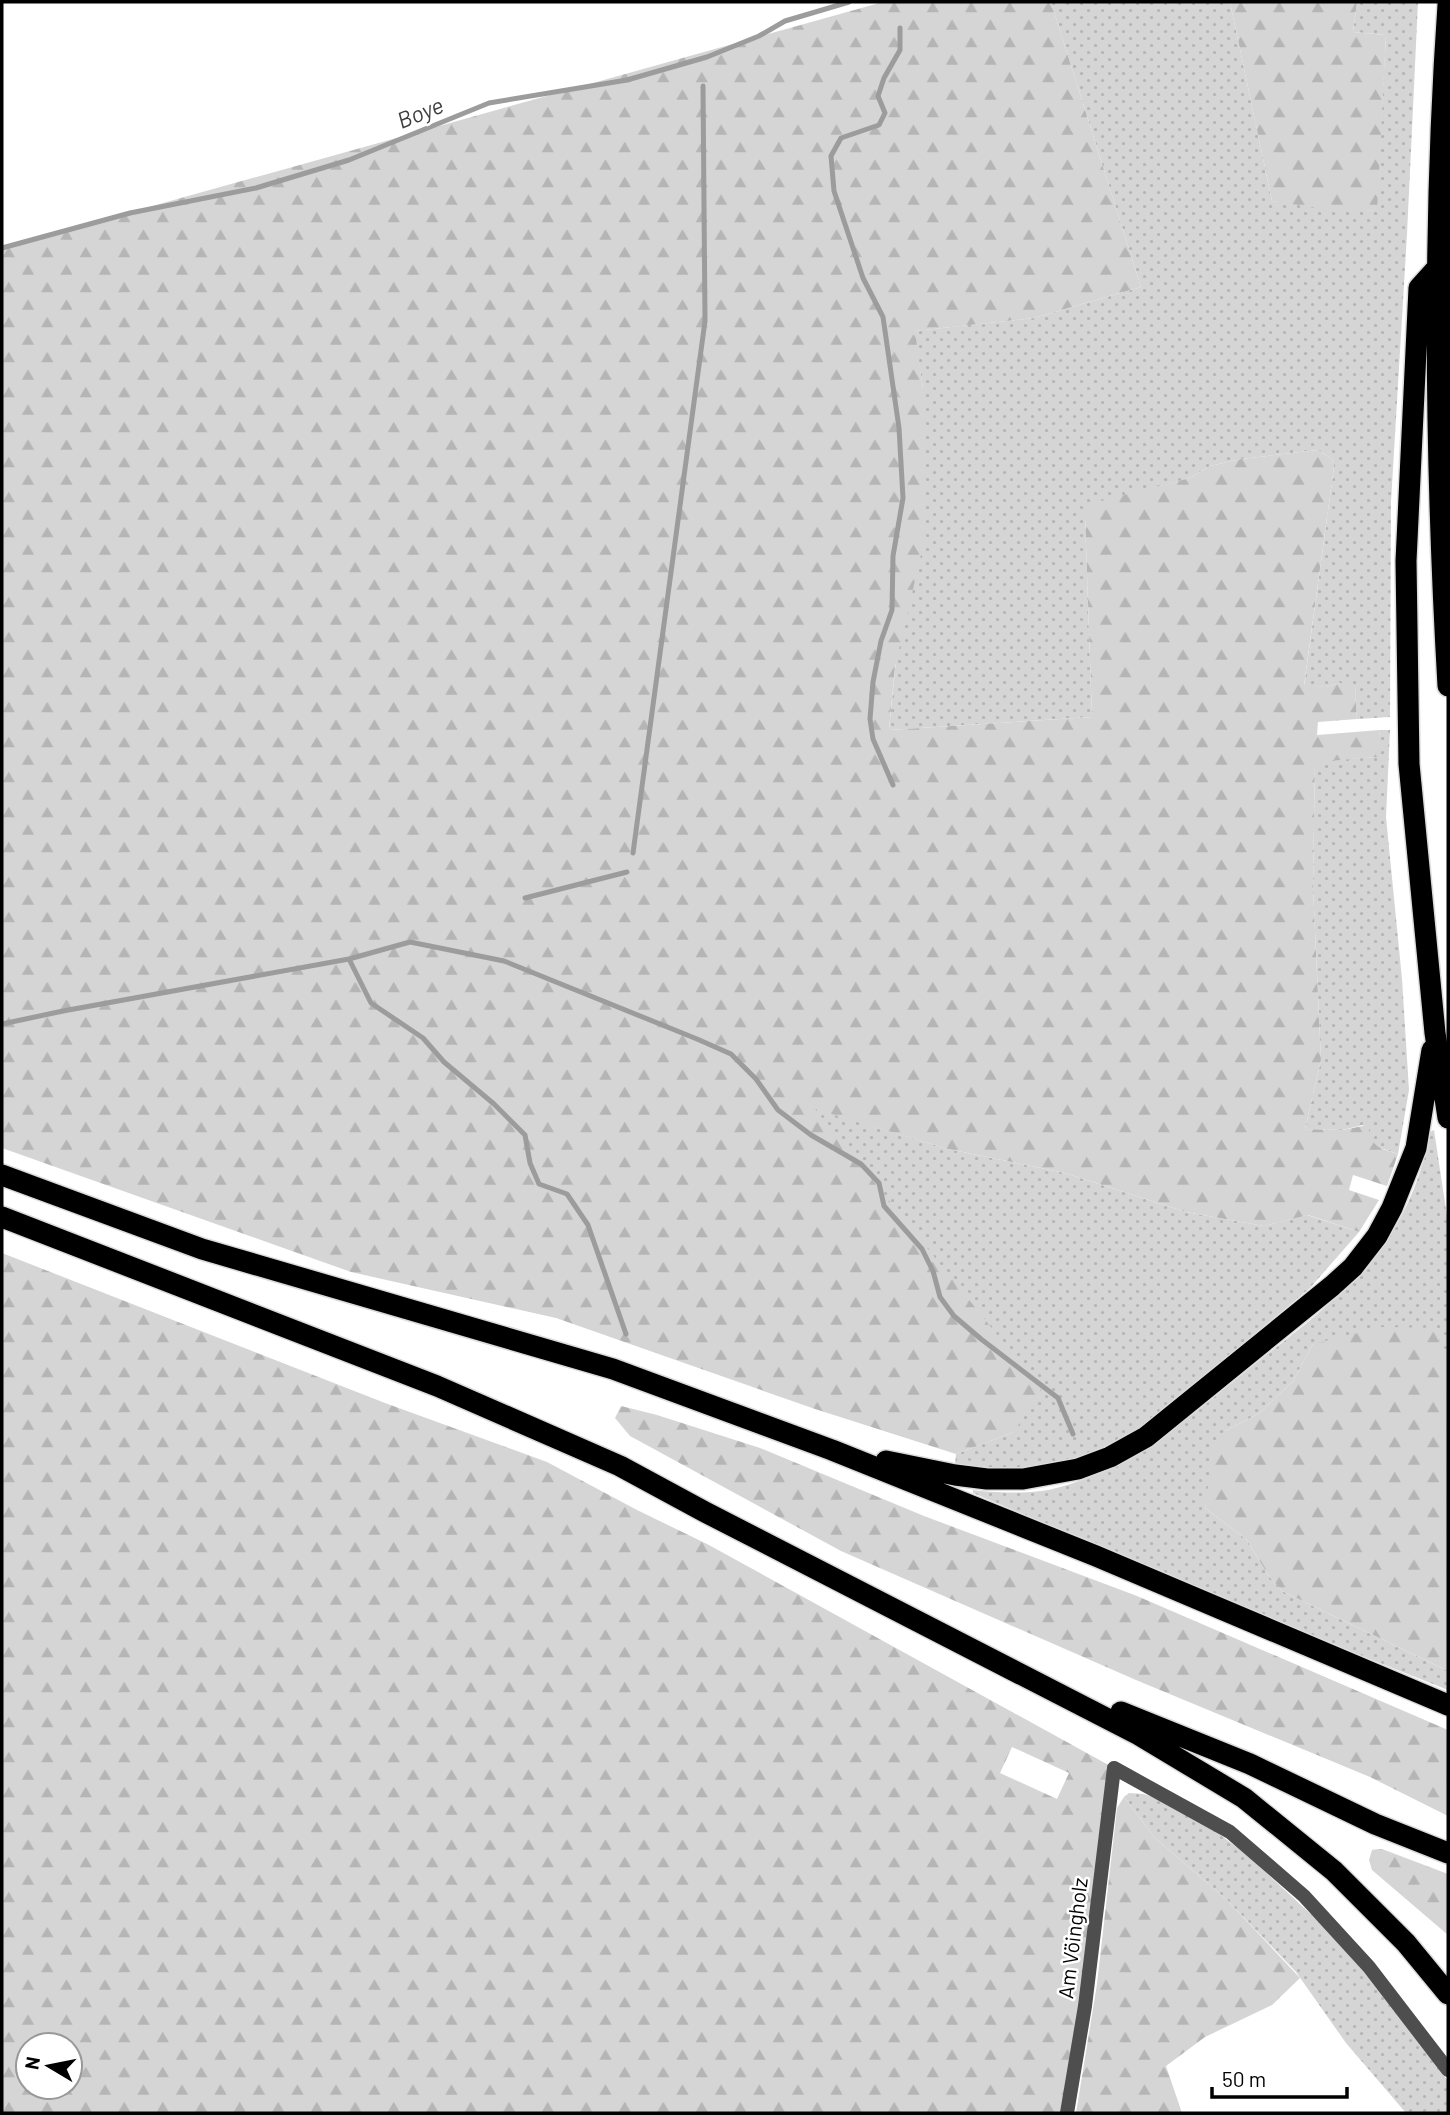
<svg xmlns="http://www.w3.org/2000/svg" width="1450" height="2115" viewBox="0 0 1450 2115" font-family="Barlow,sans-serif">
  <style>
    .grass { fill: url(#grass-dots) }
    .forest { fill: url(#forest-firs); fill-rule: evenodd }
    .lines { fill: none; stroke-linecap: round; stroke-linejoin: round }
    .stream { stroke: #9c9c9c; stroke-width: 5 }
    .motorway-casing { stroke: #dbdbdb; stroke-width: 24 }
    .minor { stroke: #4e4e4e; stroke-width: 14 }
    .motorway { stroke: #000; stroke-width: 21 }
    .labels { text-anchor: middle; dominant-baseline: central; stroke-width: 5; stroke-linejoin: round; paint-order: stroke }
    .street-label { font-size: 21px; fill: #000; stroke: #fff }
    .water-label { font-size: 23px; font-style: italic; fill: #3d3d3d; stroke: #fff }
  </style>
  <defs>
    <pattern id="grass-dots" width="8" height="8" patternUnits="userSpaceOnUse" patternTransform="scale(1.75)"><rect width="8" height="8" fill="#d5d5d5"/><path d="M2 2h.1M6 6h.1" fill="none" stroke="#b5b5b5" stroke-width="1.8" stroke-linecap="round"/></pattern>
    <pattern id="forest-firs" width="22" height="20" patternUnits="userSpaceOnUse" patternTransform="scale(1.75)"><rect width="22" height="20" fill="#d5d5d5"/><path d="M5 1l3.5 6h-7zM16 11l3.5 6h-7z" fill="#b5b5b5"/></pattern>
  </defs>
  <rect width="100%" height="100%" fill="#fff"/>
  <path class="grass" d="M1051,2H1230L1272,201L1376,211L1386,35L1353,32L1357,2H1418L1407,234L1391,502L1390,717L1357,719L1355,687L1340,683L1326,687L1304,686L1334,467L1332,459L1318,450L1241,459L1210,466L1190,478L1146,490L1085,517L1092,717L889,730L923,389L914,331L1034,318L1141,287Z
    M1380,730H1390L1386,817L1402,979L1409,1090L1398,1154L1375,1146L1363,1125L1342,1130L1305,1129L1321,1060L1313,887L1315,761L1376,757Z
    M814,1108L948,1149L1065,1173L1186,1212L1264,1226L1307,1215L1359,1232L1310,1288L1146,1424L1084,1458L1037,1469L998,1470L955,1465L956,1454L1014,1432Z
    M1434,1130L1448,1223V1362V1359L1313,1344L1293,1381L1260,1413L1225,1431L1205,1508L1247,1540L1268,1575L1282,1591L1448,1671V1690L1332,1644L973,1493V1490C992,1493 1033,1494 1053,1489C1131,1470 1194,1413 1255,1364C1303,1326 1352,1290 1387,1240C1409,1208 1423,1170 1430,1132Z
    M1129,1793L1144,1794L1161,1800L1212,1829L1245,1853L1331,1933L1372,1980L1448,2081V2113H1406L1346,2043L1296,1972L1227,1900L1155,1838L1124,1797Z"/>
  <path class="forest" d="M883,2H1051L1141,287L1034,318L915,331L923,389V546L895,667L889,730L1092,717L1085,517L1090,506L1097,502L1190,478L1210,466L1241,459L1318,450L1332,459L1334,467L1304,685L1326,687L1340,683L1349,682L1355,687L1357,719L1318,722L1317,735L1380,730L1377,757L1315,762L1313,887L1321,1060L1305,1129L1342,1130L1368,1125C1372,1148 1377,1147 1398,1154L1387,1186L1353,1175L1349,1190L1379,1200L1359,1232L1308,1215L1264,1226L1186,1212L1065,1173L948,1149L815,1109L1041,1389L1014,1432L956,1454L815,1409L556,1318L351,1272L2,1148V248Z
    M1230,2H1357L1353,32L1386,35L1377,211L1324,209L1272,201Z
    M2,1253L385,1403L547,1462L637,1510L707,1544L1114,1768L1067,2113H2ZM1012,1747L1069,1773L1057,1799L1000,1773ZM28,2045H70V2087H28Z
    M1382,1327L1434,1328L1448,1359V1671L1282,1591L1268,1575L1247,1540L1205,1508L1214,1443L1225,1431L1260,1413L1293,1381L1313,1344Z
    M621,1406L657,1415L760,1448L924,1516L1137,1596L1448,1730V1816L1370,1777L1136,1680L841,1551L630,1436L615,1418Z
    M1124,1797L1155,1838L1227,1900L1300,1978L1272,2005L1205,2037L1166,2066L1182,2113H1076L1097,1984L1117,1808Z
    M1382,1849L1448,1874V1935L1372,1870L1369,1860L1372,1850Z"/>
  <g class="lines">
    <path class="stream" d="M2,248L130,213L256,188L349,160L489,103L627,80L707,57L759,36L785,21L849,2
      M893,785L873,739L870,719L873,682L881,641L892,610L893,556L903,498L899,428L883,317L863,278L834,191L831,156L841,138L879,125L885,113L878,96L884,78L900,50V28
      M633,853L705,321L703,86
      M525,898L627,872
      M349,959L371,1003L423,1038L444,1062L494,1104L525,1135L530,1163L539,1184L567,1194L588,1225L626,1334
      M2,1024L63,1011L349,959L410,942L504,961L697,1039L731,1054L756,1079L778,1110L811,1135L861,1164L879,1183L884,1206L922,1249L933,1271L940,1297L954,1316L981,1339L1058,1398L1073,1434"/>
    <defs>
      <path id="motorway" d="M1448,5C1432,232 1435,459 1448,686
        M1437,268L1419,288L1406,561L1409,764L1435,1033L1448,1118
        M2,1175L202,1249L613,1369L832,1450L1096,1556L1448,1705
        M2,1217L437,1386L620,1466L705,1512L1139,1735L1244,1798L1334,1871L1406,1943L1448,1994
        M886,1461L955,1475L987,1479H1023L1078,1469L1110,1457L1146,1437L1332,1286L1353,1267L1377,1236L1392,1208L1416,1148L1432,1050
        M1121,1712L1250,1764L1375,1824L1448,1853"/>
    </defs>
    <use href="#motorway" class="motorway-casing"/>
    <path class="minor" d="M1067,2113L1085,2006L1114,1768L1230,1832L1304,1896L1369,1967L1448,2070"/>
    <use href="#motorway" class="motorway"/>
  </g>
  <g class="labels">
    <g class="street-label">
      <text transform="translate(1072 1938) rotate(-83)">Am Vöingholz</text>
    </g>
    <g class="water-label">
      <text transform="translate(420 112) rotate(-22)">Boye</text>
    </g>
  </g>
  <rect width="1450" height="2115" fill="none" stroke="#000000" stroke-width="7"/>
  <g transform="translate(49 2066) rotate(280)"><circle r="33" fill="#ffffff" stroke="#999999" stroke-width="2"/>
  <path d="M0-5L12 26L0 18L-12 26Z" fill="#000000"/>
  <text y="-10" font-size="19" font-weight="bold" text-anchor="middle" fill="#000000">N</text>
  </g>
  <path d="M1212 2087v10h135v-10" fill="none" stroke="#000000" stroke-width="3.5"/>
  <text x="1222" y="2087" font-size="21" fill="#000000" stroke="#ffffff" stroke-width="5" paint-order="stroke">50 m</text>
</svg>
